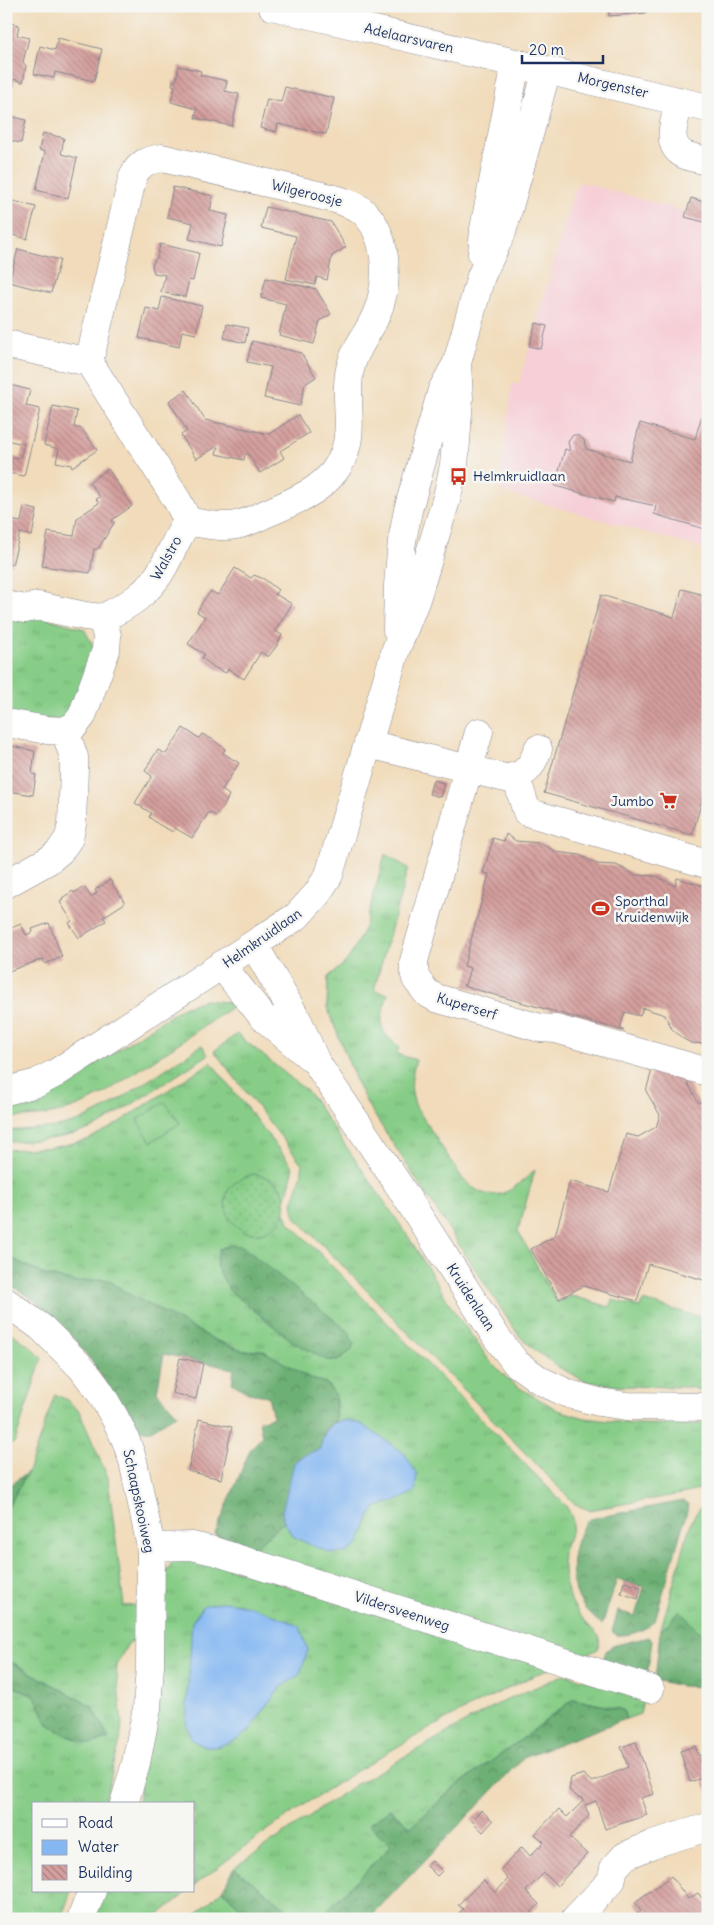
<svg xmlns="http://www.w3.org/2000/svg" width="714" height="1925" viewBox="0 0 714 1925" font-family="Delius,sans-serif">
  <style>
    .built { fill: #f6cfd7 }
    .grass { fill: url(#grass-tufts); stroke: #517e72; fill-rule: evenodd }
    .forest { fill: url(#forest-crowns); stroke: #447069 }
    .park { fill: url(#park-dots); stroke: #517e72 }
    .garden { fill: #87cd87; stroke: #517e72 }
    .water { fill: #85b8f2; stroke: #5074a8 }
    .building { fill: url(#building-back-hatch) }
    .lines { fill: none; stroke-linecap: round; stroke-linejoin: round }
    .minor-casing { stroke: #86858c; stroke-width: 29 }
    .minor { stroke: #fff; stroke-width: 28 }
    .labels { text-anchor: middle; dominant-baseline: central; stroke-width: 5; stroke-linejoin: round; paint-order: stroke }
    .street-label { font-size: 14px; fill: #1b2f5e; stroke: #f6f6f2 }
    .poi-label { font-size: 14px; fill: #1b2f5e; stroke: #f6f6f2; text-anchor: start }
  </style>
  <defs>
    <pattern id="grass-tufts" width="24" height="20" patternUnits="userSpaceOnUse" patternTransform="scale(1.25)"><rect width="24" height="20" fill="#87cd87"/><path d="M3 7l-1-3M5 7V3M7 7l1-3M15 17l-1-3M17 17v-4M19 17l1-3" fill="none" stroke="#74b077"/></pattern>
    <pattern id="forest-crowns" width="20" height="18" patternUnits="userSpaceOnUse" patternTransform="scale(1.25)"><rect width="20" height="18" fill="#6db074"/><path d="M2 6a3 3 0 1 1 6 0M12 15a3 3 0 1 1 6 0" fill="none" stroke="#599062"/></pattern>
    <pattern id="park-dots" width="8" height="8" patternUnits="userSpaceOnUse" patternTransform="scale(1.25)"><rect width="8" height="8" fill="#87cd87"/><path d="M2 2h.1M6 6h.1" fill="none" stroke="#74b077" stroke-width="1.8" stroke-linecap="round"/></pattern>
    <pattern id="building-back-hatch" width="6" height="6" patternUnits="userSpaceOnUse" patternTransform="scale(1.25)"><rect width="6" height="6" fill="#d49e9c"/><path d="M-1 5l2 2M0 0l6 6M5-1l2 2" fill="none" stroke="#ab8182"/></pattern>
  </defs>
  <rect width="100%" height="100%" fill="#f6f6f2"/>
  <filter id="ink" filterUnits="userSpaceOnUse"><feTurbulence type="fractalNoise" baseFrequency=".02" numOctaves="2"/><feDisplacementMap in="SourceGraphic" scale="10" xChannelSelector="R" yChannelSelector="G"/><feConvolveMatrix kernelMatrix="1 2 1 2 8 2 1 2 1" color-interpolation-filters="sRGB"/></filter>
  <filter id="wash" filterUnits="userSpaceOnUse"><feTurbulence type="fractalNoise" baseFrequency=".0096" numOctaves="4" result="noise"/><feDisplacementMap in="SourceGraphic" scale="20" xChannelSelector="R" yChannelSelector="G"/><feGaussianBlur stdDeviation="1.12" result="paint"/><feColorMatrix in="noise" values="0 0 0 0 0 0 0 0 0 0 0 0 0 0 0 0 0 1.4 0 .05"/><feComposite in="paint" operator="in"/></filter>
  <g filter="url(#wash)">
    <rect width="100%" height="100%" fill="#f1dbba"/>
    <path class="built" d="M580,182L708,218V550L499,491L512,384H519L574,191Z"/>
    <path class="grass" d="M6,615L39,616L84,629L94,647L74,711L59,721L6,716Z
      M385,854L408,868L374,990L388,994C381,1016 375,1032 399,1046L397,1054L416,1060C411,1076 409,1090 416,1107L462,1178C491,1208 510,1193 535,1170L518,1231L557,1302L572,1296L610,1307L613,1300L640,1307L643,1301L708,1319V1393L690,1387L616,1386L585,1381L560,1368L536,1351L519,1336L369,1107L358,1086L327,1007L328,977L344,964L350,956L365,927Z
      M204,1000L225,1002L235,1005L105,1093C67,1114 49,1116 6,1118V1104L48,1092L64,1085L183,1007Z
      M237,1034L309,1093L408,1236L454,1311L489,1360L513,1384L558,1410L585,1418L633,1424L695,1425L708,1420V1486L687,1493L589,1510L576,1505L296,1218C286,1201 304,1183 302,1164L214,1051Z
      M202,1045L208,1055L100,1125C64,1140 44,1140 6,1142V1131L58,1127L80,1121L108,1107Z
      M211,1062L292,1166L293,1171L285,1202L283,1192L255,1233C269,1230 278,1225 285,1212L289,1222L566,1506C580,1528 569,1531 563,1552C562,1557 563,1563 564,1567C565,1599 578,1616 600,1637L598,1649L581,1657L226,1546L215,1534L254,1547L284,1522L294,1537L358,1545L369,1518L376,1507L388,1503L347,1420L335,1422L336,1396L326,1383L311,1379L262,1350L244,1351L215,1340L125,1292L110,1281L102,1279L75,1282L44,1275L6,1255V1150L55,1147L87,1140L112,1127Z
      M55,1394L67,1400L79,1411L108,1478L124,1606L137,1605L136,1636L126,1647L116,1666L122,1723L120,1741L104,1804H34V1891H71L61,1919H6V1682L36,1698L48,1724L66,1735L89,1744L93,1707L6,1659V1510L28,1472Z
      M708,1498V1642L680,1611L660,1632L689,1529L694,1516Z
      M191,1556L551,1668C424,1725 302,1799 194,1886V1804H138L165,1575C172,1560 175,1558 191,1556ZM235,1603L255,1608L290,1622L293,1679L279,1689L249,1731Z
      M565,1674L644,1697L640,1714L626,1719L623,1710L573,1699L525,1737L454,1788L411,1827L390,1809L370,1825L391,1846L318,1919H297L286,1908L234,1868L355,1785L496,1705Z
      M223,1890L251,1919H190Z
      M105,1891H188L154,1919H94Z"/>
    <path class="forest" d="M231,1245L242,1246L349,1332L353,1343L352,1350L337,1361L326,1360L293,1342L229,1290L216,1266L219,1249Z
      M6,1256L44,1275L75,1282L102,1279L110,1281L125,1292L215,1340L244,1351L262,1350L311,1379L326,1383L336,1396L335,1422L325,1429L320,1449L302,1456L282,1512L284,1522L254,1547L215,1534L250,1450L262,1436L259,1421L273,1417L268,1396L248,1393L232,1383L234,1369L164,1354L157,1392L177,1414L151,1430L136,1431C102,1377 67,1313 6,1283Z
      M28,1472L6,1510V1488Z
      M683,1501L689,1504L688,1508L655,1620C647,1630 630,1636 617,1635L612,1632L618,1611L635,1616L644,1587L617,1579L602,1625C598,1621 592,1616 588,1612C570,1593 569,1561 578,1538C581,1530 583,1524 590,1519Z
      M680,1610L708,1642V1687L681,1686L655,1680L660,1632Z
      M649,1637L652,1641L647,1676L603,1661L606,1651L612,1646Z
      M6,1659L93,1707L109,1739L89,1744L63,1733L48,1724L36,1698L6,1682Z
      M573,1699L623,1710L626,1719L526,1756L368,1919H318L391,1846L369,1824L390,1809L411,1827L454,1788L525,1737Z
      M234,1868L286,1908L297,1919H251L223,1890Z"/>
    <path class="park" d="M255,1174C263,1176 270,1178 276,1183C287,1192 289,1211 279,1222C243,1261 192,1188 255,1174Z"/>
    <path class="garden" d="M165,1102L180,1123L151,1142L137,1120Z
      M6,1329L31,1347L42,1358L15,1442L6,1447Z"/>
    <path class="water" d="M347,1420L361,1424L404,1453L417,1474L415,1491L401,1499L376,1507L369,1518L358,1545L346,1553H331L313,1546L294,1537L284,1522L282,1512L294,1463L302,1456L320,1449C325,1429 326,1423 347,1420Z
      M220,1602C248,1603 275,1614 300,1627L308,1650L300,1674L279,1689L249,1731L236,1740L217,1747L204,1746L192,1740L186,1722L192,1622L203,1606Z"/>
    <g id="blocks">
      <path class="building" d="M608,6H646V13L609,16Z
        M6,22L19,25L17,35L29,38L23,62L26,66L23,82L14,79L13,87L6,85V75L11,56L6,55Z
        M58,38L102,49L94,81L55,72L54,78L34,74L40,46L55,50Z
        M179,66L201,71L200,75L227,81L225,91L239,94L232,126L195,118L197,109L171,102L175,86L172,85L173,81H176Z
        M285,87L334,98L326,134L278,124L276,132L260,128L267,99L281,102Z
        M11,116L26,120L21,143L6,140Z
        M43,133L64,138L61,154L77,158L68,198L36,190L45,152L39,150Z
        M173,187L213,196L210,211L228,215L221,247L189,239L193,223L167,217Z
        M691,198L708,203V223L685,217Z
        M6,199L36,207L27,239L6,233Z
        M266,207L331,222L346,247L332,256L327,280L317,277L315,285L286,279L296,236L261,228Z
        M160,244L199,253L193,281L189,280L185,297L161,292L165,275L154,273L152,266L154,261L157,258Z
        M18,249L60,260L51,293L9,282Z
        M266,278L316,289L331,314L320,321L314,344L279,335L286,304L261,298Z
        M162,297L202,306L196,334L182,331L179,347L139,338L146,308L159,311Z
        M536,323L547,326L541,349L529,346Z
        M227,324L248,328L245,343L224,338Z
        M252,341L301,353L316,377L305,384L300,406L264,398L271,367L247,362Z
        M6,384L30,390L26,406L40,409L24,476L8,473L12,457L20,458L24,444L6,440Z
        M186,390L205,420L269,434L298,415L309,433L280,451L284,458L260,473L248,454H245L244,460L216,454L218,447H216L196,459L181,435L187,431L169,401Z
        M706,401L708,402V530L654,514L656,506L615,497L614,502L555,486L565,449L570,451L568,442L573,435H577L584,440L586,449L630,461L640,423L695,439Z
        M53,406L77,411L74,427L82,429L97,450L72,467L71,465L56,462L59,449L44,445Z
        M108,469L132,506L112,520L114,523L98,549H94L90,573L42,566L48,532L74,536L77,518L99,503L96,499L100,497L89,482Z
        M24,507L37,510L32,536L20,533L12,565L6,563V519L21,522Z
        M235,568L251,578L254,575L264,579L278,590L275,594L292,604L275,631L282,635L276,647L268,657L261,652L244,679L228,669L226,673L215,668L202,658L204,654L188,644L205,617L197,612L203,601L211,591L218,595Z
        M682,589L708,596V780L692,835L544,793L601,595L674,617Z
        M183,728L199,738L202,734L212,739L225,749L223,753L239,763L222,790L229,795L224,806L216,816L209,812L192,838L175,828L173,832L158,824L149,817L151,813L135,803L152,776L145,771L151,760L158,750L166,754Z
        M6,745L35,751L32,774L36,775L33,795L8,791L11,773L7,772Z
        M433,780L444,783L440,797L429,794Z
        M6,817L11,826L6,829Z
        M506,834L516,841L540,843L556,852L580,855L597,864L616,865L636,875L656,876L675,886L677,878L707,887L702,905L708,907V1044L691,1043L682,1038L671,1028L665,1015L643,1008L640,1016L625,1012L620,1028L624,1031L463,986L464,984L465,985L470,968L464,966L489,874L483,873L493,840L491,839L492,838L504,841Z
        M110,880L125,903L103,917L106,921L79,938L69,923L72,921L60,902L63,900L62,898L73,891L74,893L84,887L91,897L97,893L95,890Z
        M49,923L62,957L45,964L43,959L6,972V926L10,925L11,928L21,924L26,935L33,932L32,929Z
        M652,1070L686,1080L698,1102L708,1105L707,1281L648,1264L637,1301L583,1286L559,1299L531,1249L555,1236L570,1181L609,1192L626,1134L638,1137L656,1127L660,1115L646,1091Z
        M180,1358L203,1363L196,1399L172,1393Z
        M199,1419L232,1427L221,1479L188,1471Z
        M624,1582L641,1587L638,1599L621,1593Z
        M636,1742L654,1794L641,1798L647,1815L605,1829L596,1801L585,1805L589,1816L569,1837L587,1854L557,1886L544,1873L526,1891L539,1904L525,1919H453L463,1909L458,1905L483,1880L495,1893L508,1879L500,1870L522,1847L530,1856L544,1842L535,1834L559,1809L567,1817L583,1801L582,1797L579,1798L569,1790L571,1778L583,1774L592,1782L628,1767L621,1747Z
        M695,1746L699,1756L708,1753V1794L702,1778L690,1782L680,1751Z
        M481,1810L493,1821L483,1832L471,1820Z
        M432,1861L442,1871L437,1876L427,1866Z
        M671,1876L688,1899L698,1893L708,1906V1917L688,1919L686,1915L680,1919H630L641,1911L635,1902Z"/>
    </g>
  </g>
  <g filter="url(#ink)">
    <use href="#blocks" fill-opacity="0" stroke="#86858c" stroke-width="1"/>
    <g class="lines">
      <defs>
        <path id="minor" d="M272,6L708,108
          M680,101C676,117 663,145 685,155C692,158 700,159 708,161
          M482,254L484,229L516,63
          M6,344L89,362L177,500L188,521C178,535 172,551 164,566C150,592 129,606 102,618L107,636L106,650L82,716L75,725L65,731L74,757V769L72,824L69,838L60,851L49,860L6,884
          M89,362L133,176C140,163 147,160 162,158L339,200C346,203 354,205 360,209C389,232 390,283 376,315C369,332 356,347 351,365C343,394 354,423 345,451C334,485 302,498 272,511C260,516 248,523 236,525C220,528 204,524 188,521
          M6,605L25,609L38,606L85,616L102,618
          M397,630L398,585L402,541L408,510L442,390L457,363L481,276L502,232L547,70
          M6,723L47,730L65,731
          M479,732L414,961V971L416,979L427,993L436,998L540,1028L556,1029L708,1072
          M369,744L505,778C525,777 532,767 538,749
          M516,777L527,812L707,864L708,861
          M254,945L298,1021L316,1062L396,1181L497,1338L516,1363L541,1381L569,1394L599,1402L627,1406L708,1407
          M222,966L263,1017L311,1058
          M6,1091L37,1083L56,1073L297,916L317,894L329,875L396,649L416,599L447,497L454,465L456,442L459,398L457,363
          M6,1302L42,1328L82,1368L100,1392L115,1418L125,1438L133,1461L151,1547L150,1666L147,1708L136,1763L124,1804
          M151,1547L192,1546L214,1551L650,1689
          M81,1919L92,1891
          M575,1919L611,1881L614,1868L625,1856L653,1844L708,1827"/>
      </defs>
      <use href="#minor" class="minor-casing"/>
      <use href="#minor" class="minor"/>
    </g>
  </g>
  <defs>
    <symbol id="bus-bare" viewBox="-9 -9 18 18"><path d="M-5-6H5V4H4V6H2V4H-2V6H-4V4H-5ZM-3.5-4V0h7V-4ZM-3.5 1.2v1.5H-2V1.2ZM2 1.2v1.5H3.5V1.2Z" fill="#c8321e" stroke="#f6f6f2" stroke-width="2.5" paint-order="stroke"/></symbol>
    <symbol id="supermarket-bare" viewBox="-9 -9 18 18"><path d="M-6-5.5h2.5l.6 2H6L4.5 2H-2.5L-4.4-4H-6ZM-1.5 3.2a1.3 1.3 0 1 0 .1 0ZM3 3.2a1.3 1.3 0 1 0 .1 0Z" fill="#c8321e" stroke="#f6f6f2" stroke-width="2.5" paint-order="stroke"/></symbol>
    <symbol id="stadium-bare" viewBox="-9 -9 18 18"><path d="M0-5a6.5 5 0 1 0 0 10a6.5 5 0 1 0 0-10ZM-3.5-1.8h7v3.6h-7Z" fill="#c8321e" stroke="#f6f6f2" stroke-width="2.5" paint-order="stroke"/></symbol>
  </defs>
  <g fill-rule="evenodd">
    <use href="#bus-bare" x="446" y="464" width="25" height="25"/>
    <use href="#supermarket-bare" x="656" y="788" width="25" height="25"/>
    <use href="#stadium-bare" x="588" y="896" width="25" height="25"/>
  </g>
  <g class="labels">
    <g class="street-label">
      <text transform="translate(409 38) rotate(13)">Adelaarsvaren</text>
      <text transform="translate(613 85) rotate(13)">Morgenster</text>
      <text transform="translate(307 193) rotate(14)">Wilgeroosje</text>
      <text transform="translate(166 558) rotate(-61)">Walstro</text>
      <text transform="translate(262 938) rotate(-35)">Helmkruidlaan</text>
      <text transform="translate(467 1006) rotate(17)">Kuperserf</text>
      <text transform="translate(471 1297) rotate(57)">Kruidenlaan</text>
      <text transform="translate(139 1501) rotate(78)">Schaapskooiweg</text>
      <text transform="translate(402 1611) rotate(18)">Vildersveenweg</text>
    </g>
    <g class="poi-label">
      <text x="473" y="476">Helmkruidlaan</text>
      <text x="654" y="801" text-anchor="end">Jumbo</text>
      <text x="615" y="901">Sporthal<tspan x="615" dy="16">Kruidenwijk</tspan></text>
    </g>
  </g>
  <rect width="714" height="1925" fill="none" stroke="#f6f6f2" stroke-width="25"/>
  <rect x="32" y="1802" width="162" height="90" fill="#f6f6f2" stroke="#9ea6b7"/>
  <rect x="42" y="1819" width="25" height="8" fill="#ffffff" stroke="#9ea6b7"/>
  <text x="78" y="1828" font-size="15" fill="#1b2f5e">Road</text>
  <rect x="42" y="1840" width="25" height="15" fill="#85b8f2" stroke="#9ea6b7"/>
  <text x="78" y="1852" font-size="15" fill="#1b2f5e">Water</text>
  <rect x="42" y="1865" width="25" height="15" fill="url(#building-back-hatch)" stroke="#9ea6b7"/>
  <text x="78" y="1878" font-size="15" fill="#1b2f5e">Building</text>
  <path d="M522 55v8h81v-8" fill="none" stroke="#1b2f5e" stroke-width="2.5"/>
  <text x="529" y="55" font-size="15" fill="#1b2f5e" stroke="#f6f6f2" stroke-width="4" paint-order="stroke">20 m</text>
</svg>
